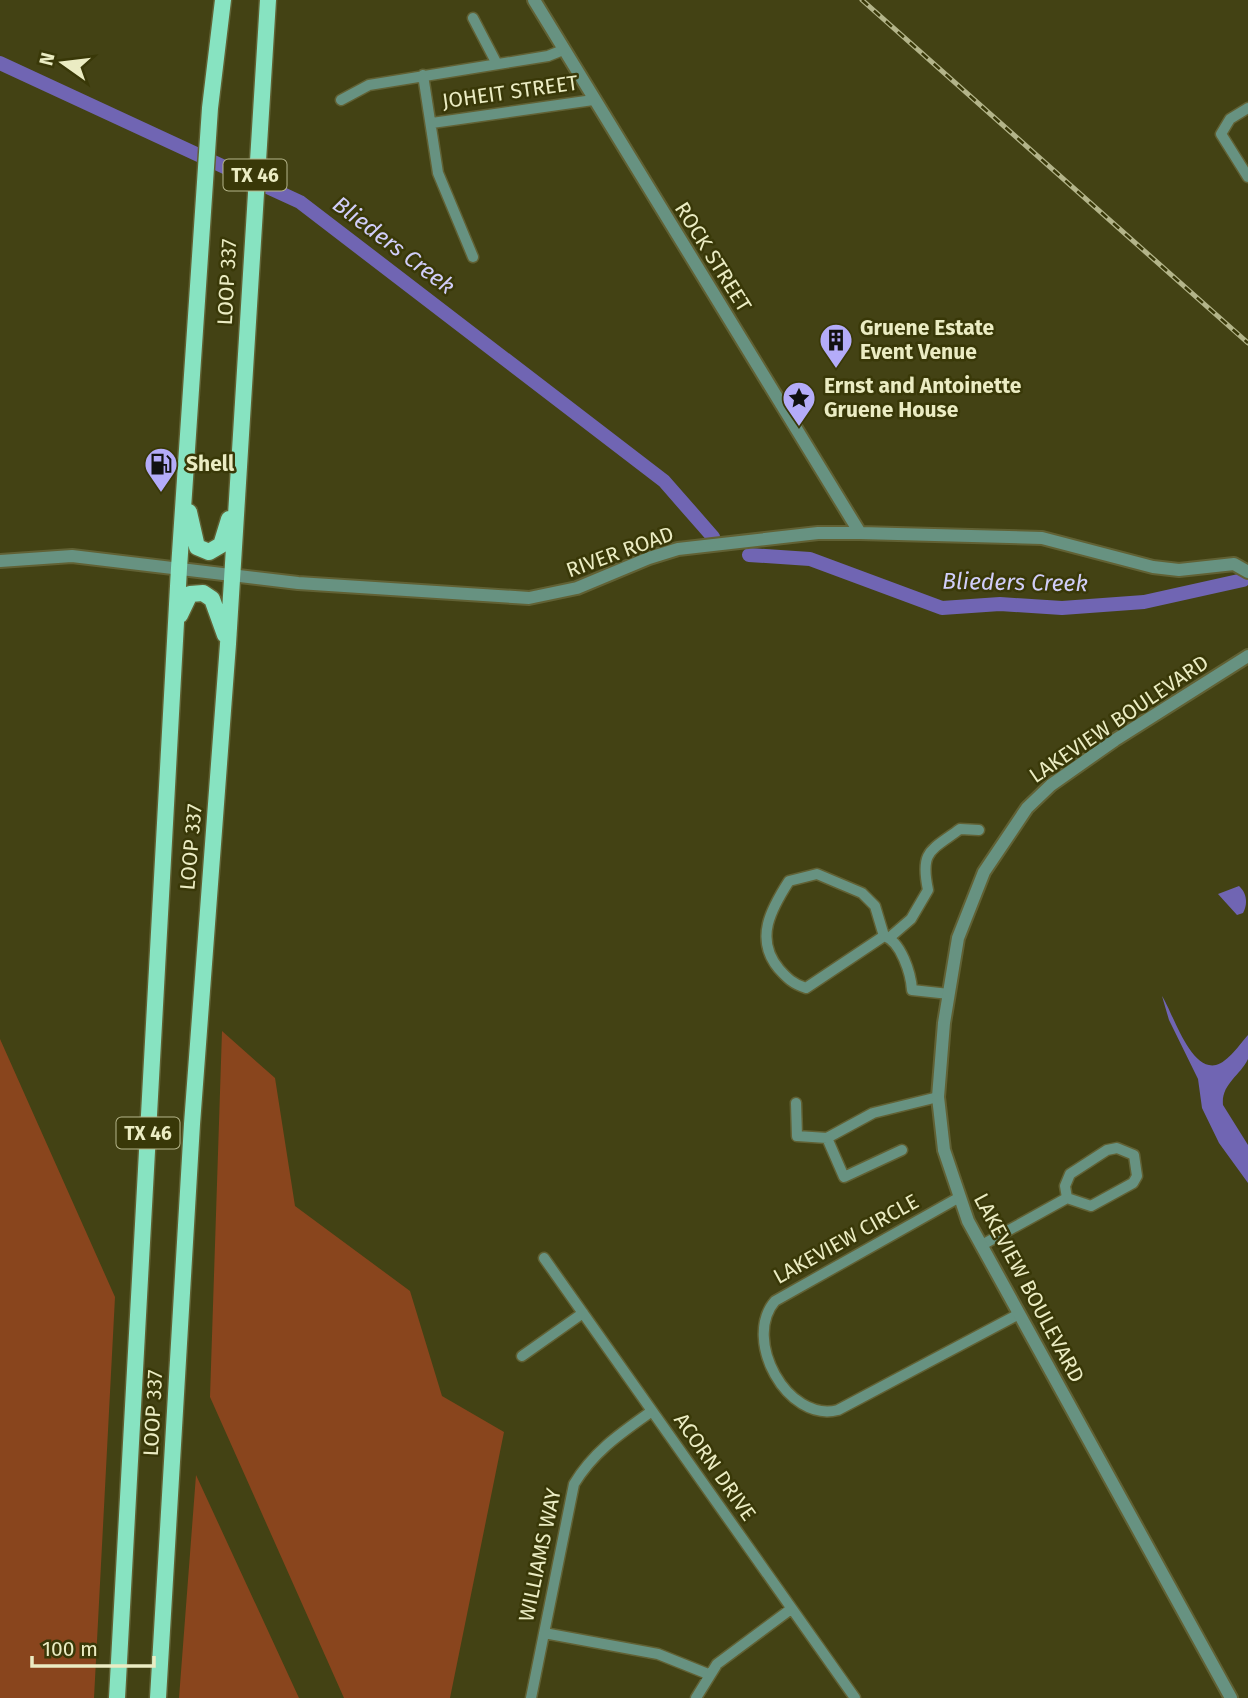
<svg xmlns="http://www.w3.org/2000/svg" width="1248" height="1698" viewBox="0 0 1248 1698" font-family="'Fira Sans',sans-serif">
  <style>
    .green { fill: #89451d }
    .water { fill: #7065b3 }
    .lines { fill: none; stroke-linecap: round; stroke-linejoin: round }
    .river { stroke: #7065b3; stroke-width: 14 }
    .minor-casing { stroke: #616134; stroke-width: 13 }
    .tertiary-casing { stroke: #616134; stroke-width: 16 }
    .primary-casing { stroke: #616134; stroke-width: 19 }
    .minor { stroke: #679281; stroke-width: 10 }
    .tertiary { stroke: #679281; stroke-width: 12 }
    .primary { stroke: #87e3c1; stroke-width: 16 }
    .rail-casing { stroke: #b3b489; stroke-width: 5 }
    .rail { stroke: #393808; stroke-width: 2.5; stroke-dasharray: 8; stroke-linecap: butt }
    .labels { text-anchor: middle; dominant-baseline: central; stroke-width: 5; stroke-linejoin: round; paint-order: stroke }
    .shield { fill: #393808; stroke: #b6b68b; stroke-width: 2 }
    .shield-label { font-size: 19px; font-weight: bold; fill: #ebecc3 }
    .street-label { font-size: 21px; fill: #ebecc3; stroke: #393808 }
    .poi-label { font-size: 21px; font-weight: bold; fill: #ebecc3; stroke: #393808; text-anchor: start }
    .water-label { font-size: 23px; font-style: italic; fill: #d1cef9; stroke: #393808 }
  </style>
  <rect width="100%" height="100%" fill="#434214"/>
  <path class="green" d="M222,1031L275,1078L295,1206L410,1291L442,1396L504,1432L450,1698H344L210,1397Z
    M0,1039L115,1297L94,1698H0Z
    M196,1475L299,1698H179Z"/>
  <path class="water" d="M1239,886C1247,893 1248,904 1243,913L1237,915L1218,894Z
    M1162,996C1173,1013 1190,1071 1216,1065C1228,1062 1240,1044 1248,1035C1248,1042 1248,1053 1248,1059C1240,1076 1221,1084 1223,1105L1248,1145V1183L1219,1143L1202,1108L1198,1079L1169,1020Z"/>
  <g class="lines">
    <path class="river" d="M0,63L300,202L664,481L713,537
      M749,555L810,559L942,608L1000,604L1062,608L1144,602L1243,580"/>
    <defs>
      <path id="minor" d="M473,18L497,64
        M423,75L438,173L473,257
        M341,100L369,85L548,56L563,50
        M1248,108L1230,119L1221,134L1248,177
        M432,123L593,100
        M884,936L875,906L862,893L817,874L789,881C771,909 754,939 779,969C787,978 793,984 806,988L884,936C901,941 911,974 912,990L949,994
        M889,938L911,919L928,890C920,851 930,851 960,829L979,830
        M796,1103L797,1136L827,1138L873,1113L938,1097
        M827,1138L844,1177L902,1150
        M958,1198L775,1301C742,1339 787,1423 838,1410L1019,1314
        M982,1245L1067,1198L1091,1206L1133,1183L1137,1176L1134,1155L1117,1148L1107,1150L1070,1174L1065,1186L1067,1198
        M544,1258L855,1698
        M522,1356L583,1313
        M544,1633L658,1654L708,1674
        M531,1698L574,1484C594,1451 621,1433 652,1411
        M696,1698L717,1664L791,1609"/>
      <path id="tertiary" d="M534,0L860,533
        M0,561L72,556L298,583L529,598L577,588L649,558L678,549L818,533H860L1042,538L1153,567L1179,570L1234,564L1248,572
        M1231,1698L968,1221L944,1150L938,1097L944,1023L958,938L984,872L1027,808L1051,785L1115,740L1248,656"/>
      <path id="primary" d="M189,512L197,547L209,552L221,545L229,519
        M180,615L190,594L203,593L212,599L225,635
        M117,1698L179,568L210,108L223,0
        M158,1698L192,1124L228,644L268,0"/>
    </defs>
    <use href="#minor" class="minor-casing"/>
    <use href="#tertiary" class="tertiary-casing"/>
    <use href="#primary" class="primary-casing"/>
    <use href="#minor" class="minor"/>
    <use href="#tertiary" class="tertiary"/>
    <use href="#primary" class="primary"/>
    <defs>
      <path id="rail" d="M862,0L1248,343"/>
    </defs>
    <use href="#rail" class="rail-casing"/>
    <use href="#rail" class="rail"/>
  </g>
  <defs>
    <symbol id="building-pin" viewBox="-11 -11 22 30"><path d="M0 17L-7.5 6A9.5 9.5 0 1 1 7.5 6Z" fill="#b4acf9" stroke="#393808"/><path d="M-4-6H4V6H1V3H-1V6H-4ZM-2.5-4.3h1.7v1.8h-1.7ZM.8-4.3h1.7v1.8H.8ZM-2.5-1h1.7V.8h-1.7ZM.8-1h1.7V.8H.8Z" fill="#111"/></symbol>
    <symbol id="sight-pin" viewBox="-11 -11 22 30"><path d="M0 17L-7.5 6A9.5 9.5 0 1 1 7.5 6Z" fill="#b4acf9" stroke="#393808"/><path d="M0-6L1.8-2.2L6-1.7L2.9 1.2L3.7 5.4L0 3.3L-3.7 5.4L-2.9 1.2L-6-1.7L-1.8-2.2Z" fill="#111"/></symbol>
    <symbol id="fuel-pin" viewBox="-11 -11 22 30"><path d="M0 17L-7.5 6A9.5 9.5 0 1 1 7.5 6Z" fill="#b4acf9" stroke="#393808"/><path d="M-5.5-6h7V0h2V4h1.3V-2.5L3-4.5l.8-.8L6-3V5H2.5V1h-1V6h-7ZM-4.2-4.7v3.2H.2V-4.7Z" fill="#111"/></symbol>
  </defs>
  <g fill-rule="evenodd">
    <use href="#building-pin" x="817" y="321" width="38" height="52"/>
    <use href="#sight-pin" x="780" y="379" width="38" height="52"/>
    <use href="#fuel-pin" x="142" y="445" width="38" height="52"/>
  </g>
  <g class="labels">
    <g class="shield">
      <rect x="223.5" y="159.5" width="63" height="31" rx="5"/>
      <rect x="116.5" y="1117.5" width="63" height="31" rx="5"/>
    </g>
    <g class="shield-label">
      <text x="255" y="175">TX 46</text>
      <text x="148" y="1133">TX 46</text>
    </g>
    <g class="street-label">
      <text transform="translate(510 92) rotate(-8)">JOHEIT STREET</text>
      <text transform="translate(713 257) rotate(58)">ROCK STREET</text>
      <text transform="translate(227 282) rotate(-87)">LOOP 337</text>
      <text transform="translate(620 552) rotate(-20)">RIVER ROAD</text>
      <text transform="translate(1119 719) rotate(-34)">LAKEVIEW BOULEVARD</text>
      <text transform="translate(191 847) rotate(-85)">LOOP 337</text>
      <text transform="translate(846 1239) rotate(-29)">LAKEVIEW CIRCLE</text>
      <text transform="translate(1029 1288) rotate(62)">LAKEVIEW BOULEVARD</text>
      <text transform="translate(153 1413) rotate(-87)">LOOP 337</text>
      <text transform="translate(715 1467) rotate(55)">ACORN DRIVE</text>
      <text transform="translate(540 1555) rotate(-78)">WILLIAMS WAY</text>
    </g>
    <g class="poi-label">
      <text x="860" y="328">Gruene Estate<tspan x="860" dy="24">Event Venue</tspan></text>
      <text x="824" y="386">Ernst and Antoinette<tspan x="824" dy="24">Gruene House</tspan></text>
      <text x="186" y="464">Shell</text>
    </g>
    <g class="water-label">
      <text transform="translate(394 245) rotate(37)">Blieders Creek</text>
      <text transform="translate(1015 582) rotate(1)">Blieders Creek</text>
    </g>
  </g>
  <g transform="translate(63 63) rotate(284)" stroke="#393808" stroke-width="5" paint-order="stroke">
  <path d="M0-5L12 26L0 18L-12 26Z" fill="#ebecc3"/>
  <text y="-10" font-size="19" font-weight="bold" text-anchor="middle" fill="#ebecc3">N</text>
  </g>
  <path d="M32 1656v10h122v-10" fill="none" stroke="#ebecc3" stroke-width="3.5"/>
  <text x="42" y="1656" font-size="21" fill="#ebecc3" stroke="#393808" stroke-width="5" paint-order="stroke">100 m</text>
</svg>
